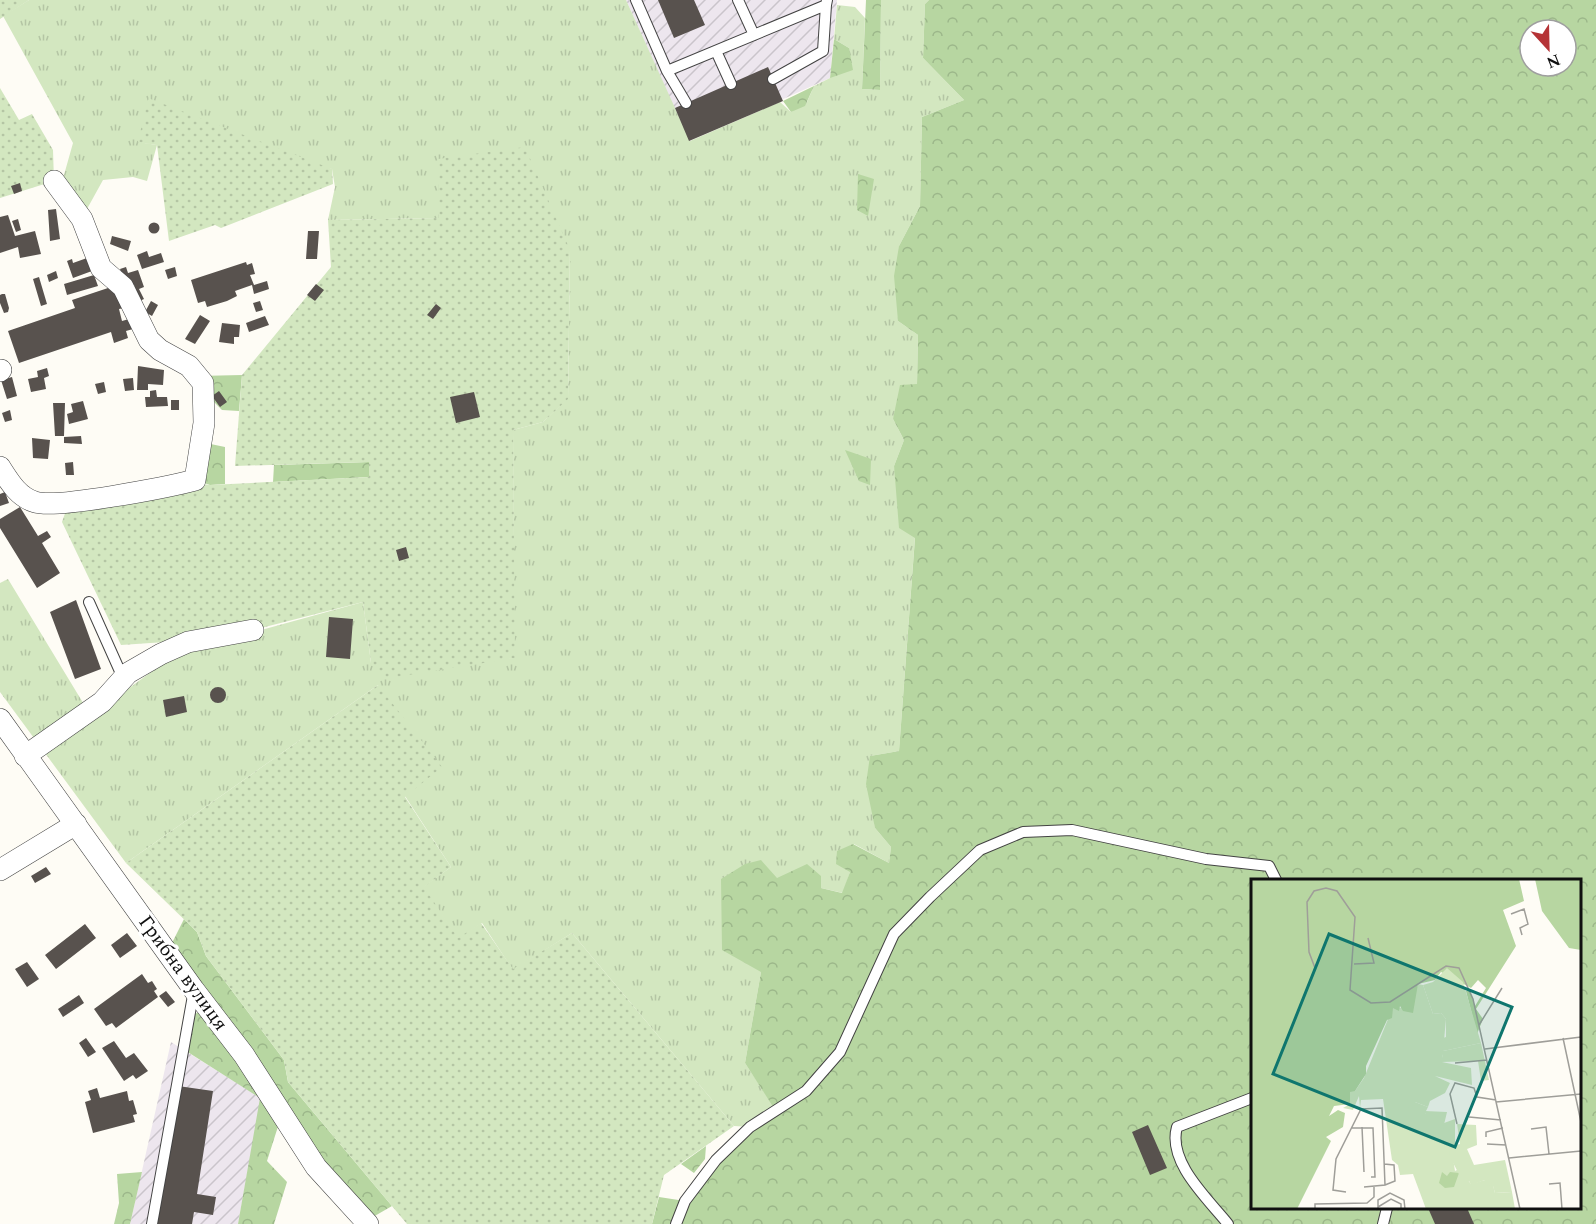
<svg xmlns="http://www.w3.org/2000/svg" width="1596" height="1224" viewBox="0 0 1596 1224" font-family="Spectral,serif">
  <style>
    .industrial { fill: url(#industrial-furrows) }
    .grass { fill: url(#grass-tufts) }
    .forest { fill: url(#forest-crowns); fill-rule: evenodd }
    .garden { fill: url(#garden-dots) }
    .building { fill: #58524e }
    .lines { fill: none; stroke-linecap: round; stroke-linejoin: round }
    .service-casing { stroke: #434343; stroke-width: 12 }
    .minor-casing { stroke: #434343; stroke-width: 22 }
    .service { stroke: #fff; stroke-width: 10 }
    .minor { stroke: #fff; stroke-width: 21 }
    .labels { text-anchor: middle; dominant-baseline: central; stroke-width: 6; stroke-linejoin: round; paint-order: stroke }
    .street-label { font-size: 20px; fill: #101010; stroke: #fff }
    .inset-road { fill: none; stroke: #9f9e99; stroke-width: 1.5 }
    .view { fill: #0f766e; fill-opacity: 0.15; stroke: #0f766e; stroke-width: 3 }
    .inset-edge { fill: none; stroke: #101010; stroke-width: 3 }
  </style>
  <defs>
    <pattern id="industrial-furrows" width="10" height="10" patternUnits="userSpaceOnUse" patternTransform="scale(1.5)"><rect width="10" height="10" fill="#ede6ee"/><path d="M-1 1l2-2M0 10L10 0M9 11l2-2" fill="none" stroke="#cac4cb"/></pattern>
    <pattern id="grass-tufts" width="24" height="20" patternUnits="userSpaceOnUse" patternTransform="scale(1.5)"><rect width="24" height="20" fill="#d3e7c0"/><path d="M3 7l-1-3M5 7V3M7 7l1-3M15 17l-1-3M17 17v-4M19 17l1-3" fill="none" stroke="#b4c5a4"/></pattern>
    <pattern id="forest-crowns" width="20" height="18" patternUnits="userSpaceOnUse" patternTransform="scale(1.5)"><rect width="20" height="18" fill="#b7d6a1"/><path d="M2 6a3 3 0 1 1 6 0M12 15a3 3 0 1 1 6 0" fill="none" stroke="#9cb78a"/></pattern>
    <pattern id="garden-dots" width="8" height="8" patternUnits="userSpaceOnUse" patternTransform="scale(1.5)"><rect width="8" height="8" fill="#d3e7c0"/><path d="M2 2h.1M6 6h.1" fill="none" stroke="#b4c5a4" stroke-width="1.8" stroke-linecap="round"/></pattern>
  </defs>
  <rect width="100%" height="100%" fill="#fefcf5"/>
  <path class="industrial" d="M626,0H837L830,78L689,141Z
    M171,1042L261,1098L238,1224H130Z"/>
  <path class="grass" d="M29,0H626L690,141L780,102L791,112L807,102L814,86L830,78L849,48L834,39L837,5L855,7L865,18L862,89L880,90L881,0H929L925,4L923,58L964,100L922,117L920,206L899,246L898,321L918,335L917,384L893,419L904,440L894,466L915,537L899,751L870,756L875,828L891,847L889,863L854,844L850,872L843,893L821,888L761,972L745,1063L776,1110L750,1127L734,1126L572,933L513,970L482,923L458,939L423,887L451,867L405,796L378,685L126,863L0,692V583L8,579L91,716L177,653L363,602L371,663L514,658L513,430L543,422L568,398L570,250L440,218L328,220L335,187L332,169L138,142L157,145L147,181L133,177L103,180L87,209L62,182L73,143L3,16Z"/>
  <path class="forest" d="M866,0H881L880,90L862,89Z
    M929,0H1596V1224H652L659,1197L685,1201L716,1160L777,1113L745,1063L761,972L722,950L721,879L745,864L761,860L777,878L807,864L821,876V888L842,893L850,872L836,864L837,851L853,844L889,863L891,847L875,828L866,784L870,756L899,751L915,538L899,528L894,466L904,440L893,419L900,385L917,384L918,335L898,321L894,276L899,246L920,206L922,117L964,100L923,58L925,4ZM1530,30H1566V66H1530ZM1252,880H1580V1208H1252Z
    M834,39L849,48L853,70L830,78Z
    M814,86L805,106L791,112L783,101Z
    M858,174L874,179L868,216L857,210Z
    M242,375L239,411L222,410L205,393L198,376Z
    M201,442L225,447V484L210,485L195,480Z
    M845,450L871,459L870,485L859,481Z
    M369,462V477L273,482L274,465Z
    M184,919L197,932L206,956L284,1060L288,1082L392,1206L366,1221L282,1114L267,1161L287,1182L274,1224H238L260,1098L183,1049L189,1016L208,1009L168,951Z
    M706,1146L705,1159L694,1173L681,1164Z
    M142,1172L130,1224H114L119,1203L117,1174Z"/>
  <path class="garden" d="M0,0H29L0,19Z
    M0,88L19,120L32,114L53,150L54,181L0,198Z
    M148,98L332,169L333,184L221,228L215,225L169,241L157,145L138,142Z
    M525,147L570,250L568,399L543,422L513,430L515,658L383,679L371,663L363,602L253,630L195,640L121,645L62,522L69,502L187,482L210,485L369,477V462L235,466L242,375L331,267L328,220L439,218L438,159Z
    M378,685L442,767L405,797L451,867L424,887L458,938L481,923L513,969L572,933L734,1126L664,1175L652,1224H407L288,1082L284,1060L206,956L197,932L126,863Z"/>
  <path class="building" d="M658,0H694L705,25L674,38Z
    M768,67L783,101L689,141L675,108Z
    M20,183L22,191L14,194L11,186Z
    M56,209L60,239L50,241L48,210Z
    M8,215L15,236L35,231L41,254L20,258L18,247L0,253V217Z
    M18,219L21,230L16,232L12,221Z
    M148.5 228a5.5 5.5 0 1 1 11 0a5.5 5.5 0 1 1-11 0Z
    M308,231H319L317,259H306Z
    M112,236L131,241L128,251L110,244Z
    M147,251L149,257L161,253L164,262L142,269L137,255Z
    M87,258L92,271L73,278L67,261L72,259L73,263Z
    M246,262L247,265L252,263L255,274L250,275L254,285L267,281L269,289L254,294L252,285L235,291L237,296L227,301L207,307L205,301L198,303L191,280Z
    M126,267L128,273L138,270L144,287L139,289L144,299L135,303L130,292L136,290L134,285L127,288L120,269Z
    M175,267L177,276L168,279L165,270Z
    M56,271L58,278L49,282L47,275Z
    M94,275L98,286L67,295L64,284Z
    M39,277L47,304L41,306L33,279Z
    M316,284L324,290L315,301L307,295Z
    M117,285L124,308L119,309L122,321L129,319L133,329L126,331L128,338L114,343L111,332L19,363L8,331L75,308L72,300Z
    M2,294H5L9,308L8,312L4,313L0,303V295Z
    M151,301L158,305L152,316L145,312Z
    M260,301L263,310L256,312L253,303Z
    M436,304L441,308L433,319L427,315Z
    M200,315L210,321L195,344L185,339Z
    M265,316L269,325L249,332L246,323Z
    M222,323L240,325L239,337H234V344L219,342Z
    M138,366L164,370L163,385L148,384V390H137Z
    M47,368L49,376L44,378L46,389L31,392L28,379L38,377L37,371Z
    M12,377L17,396L7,399L1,380Z
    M133,378L134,390L125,391L123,379Z
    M104,382L106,392L98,394L95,384Z
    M156,390L157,397H167L168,406L146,407L145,397H150V391Z
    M219,391L227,402L220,407L212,396Z
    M474,392L480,417L456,423L450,397Z
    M171,400H179V410H171Z
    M83,401L88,419L69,424L67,414L73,412L71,404Z
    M53,403H65L64,436H55Z
    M10,410L12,420L5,422L2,413Z
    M81,436L82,444L64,443V437Z
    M32,438L50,440L48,459L33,458Z
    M73,462L74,475H66L65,463Z
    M5,492L9,503L0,506V494Z
    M20,507L38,536L47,531L51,537L42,543L60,573L37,588L0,528V519Z
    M406,547L409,558L399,561L396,550Z
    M76,600L101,669L75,679L50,612Z
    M329,617L353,619L350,659L326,657Z
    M210 695a8 8 0 1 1 16 0a8 8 0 1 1-16 0Z
    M184,696L187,712L166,717L163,700Z
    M46,867L51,874L35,883L31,876Z
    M85,924L96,938L56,969L45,955Z
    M127,933L137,946L120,958L111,945Z
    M27,962L39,979L27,987L15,969Z
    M142,974L148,983L152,981L157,989L154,991L158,997L116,1028L112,1023L106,1026L94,1009Z
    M166,991L175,1002L168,1007L159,996Z
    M79,995L84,1003L63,1017L58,1009Z
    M86,1038L96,1052L88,1057L79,1043Z
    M114,1041L126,1058L134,1053L148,1071L136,1079L133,1075L124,1081L102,1048Z
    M178,1086L213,1091L197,1194L216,1197L213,1215L194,1212L192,1224H156Z
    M97,1088L100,1098L127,1091L129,1101L133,1100L137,1114L133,1115L135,1122L93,1133L85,1102L91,1100L88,1091Z
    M1148,1125L1167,1168L1150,1175L1132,1132Z
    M1428,1208H1467L1474,1224H1435Z"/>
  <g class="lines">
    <defs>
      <path id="service" d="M636,0L667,71L826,5L827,0
        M738,0L754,35
        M716,51L731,84
        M667,71L686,103
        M773,79L823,51L826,5
        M89,602L123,678
        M152,1224L194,990
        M676,1224L685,1201L716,1160L750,1127L806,1091L840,1052L894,934L930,897L980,850L1023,832L1072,830L1206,859L1269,866L1276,880
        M1228,1224C1208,1199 1167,1162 1177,1127L1252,1098
        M1383,1224L1387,1208"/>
      <path id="minor" d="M0,371L1,370
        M0,467C9,481 18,497 35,502C57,509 168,487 195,480L204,423L203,383L189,366L160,350L149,340L123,287L101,268L82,219L54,181
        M0,719L194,990L244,1055L316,1167L368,1224
        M25,756L102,702L128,673L161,654L188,642L253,630
        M0,870L76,824"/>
    </defs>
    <use href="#service" class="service-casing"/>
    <use href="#minor" class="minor-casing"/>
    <use href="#service" class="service"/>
    <use href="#minor" class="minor"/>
  </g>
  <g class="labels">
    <g class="street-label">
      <text transform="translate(183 973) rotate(54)">Грибна вулиця</text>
    </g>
  </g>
  <g transform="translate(1251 879)">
    <rect width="330" height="330" fill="#fefcf5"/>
    <path d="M167,105L172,106L182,135L190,134L195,140L192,172L230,164L238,201L230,202L227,182L190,183L192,175L164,223L177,228L174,234L193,244L204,240V266L200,267L204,292L208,290L220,305L234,301L242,306L244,314L261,313L264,330H175L162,295L149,296L147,286L141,281L132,220L110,221L109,229L108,217L102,231L92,229L99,225L98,212H104L113,199L142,128L151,129L162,122Z" fill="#d3e7c0"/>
    <path d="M0,0H268L273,22L252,31L265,67L225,130L232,140L226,155L215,112H219L224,127L235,109L227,101L220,109L190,93L184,101L167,105L162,134L152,132L149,127L148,132L142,129L141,139L136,141L115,187V195L104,212L99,213V225L83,227L78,237L87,231L94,234L92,248L75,258L80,262L46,330H0ZM284,0H330V71L318,69L291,32ZM191,293L196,297L199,293L208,294L203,308L194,309L188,304Z" fill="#b7d6a1"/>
    <path d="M196,89L212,103L230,164L192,172L189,160L195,158V140L190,134L182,135L172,106L182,103ZM176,169L192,173L191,183L220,189L221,206L184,197L199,204L194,214L179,222L177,228L164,223L161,230L151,227L150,213L158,196L165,195ZM174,232L196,233L192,250L174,234ZM206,245L225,246L226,266L216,270L223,286L254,281L261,313L244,314L242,307L234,306V301L220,306L218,302L212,303L198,276L200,267L209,265Z" fill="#d3e7c0"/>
    <path class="inset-road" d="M260,35L273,30L277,45L269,49L271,56M103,85L123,84L117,59M64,89L58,73L56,23L63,12L75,9L86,12L104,38L99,111L120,124L139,123L195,87L208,89L222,120L269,330M228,146L251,109M312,159L330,243M234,170L330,158M204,184L236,181M245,223L330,215M218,238L250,241M206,245L199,215L204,204L223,209L226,218L245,221M111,248L113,293M101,249H122L124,298H120M280,250L295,248L298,275M235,258V253L252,249M236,265L255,266M258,279L330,272M133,285L143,286L144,302L134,306M298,305L309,304L311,330M95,313L82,311L85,280L110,230L131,229L134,306L113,308M127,328L140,320L150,325V330M64,330V325L116,324L123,318V307M127,330V321L139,314L153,321L154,330"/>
    <path class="view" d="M78,55L261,128L204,268L22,195Z"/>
    <rect width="330" height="330" class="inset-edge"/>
  </g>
  <g transform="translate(1548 48) rotate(158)"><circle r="28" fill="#ffffff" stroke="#9f9f9f" stroke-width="1.5"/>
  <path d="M0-4.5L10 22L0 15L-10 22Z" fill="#b53336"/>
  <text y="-9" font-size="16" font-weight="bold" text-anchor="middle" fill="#101010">N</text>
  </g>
</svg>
